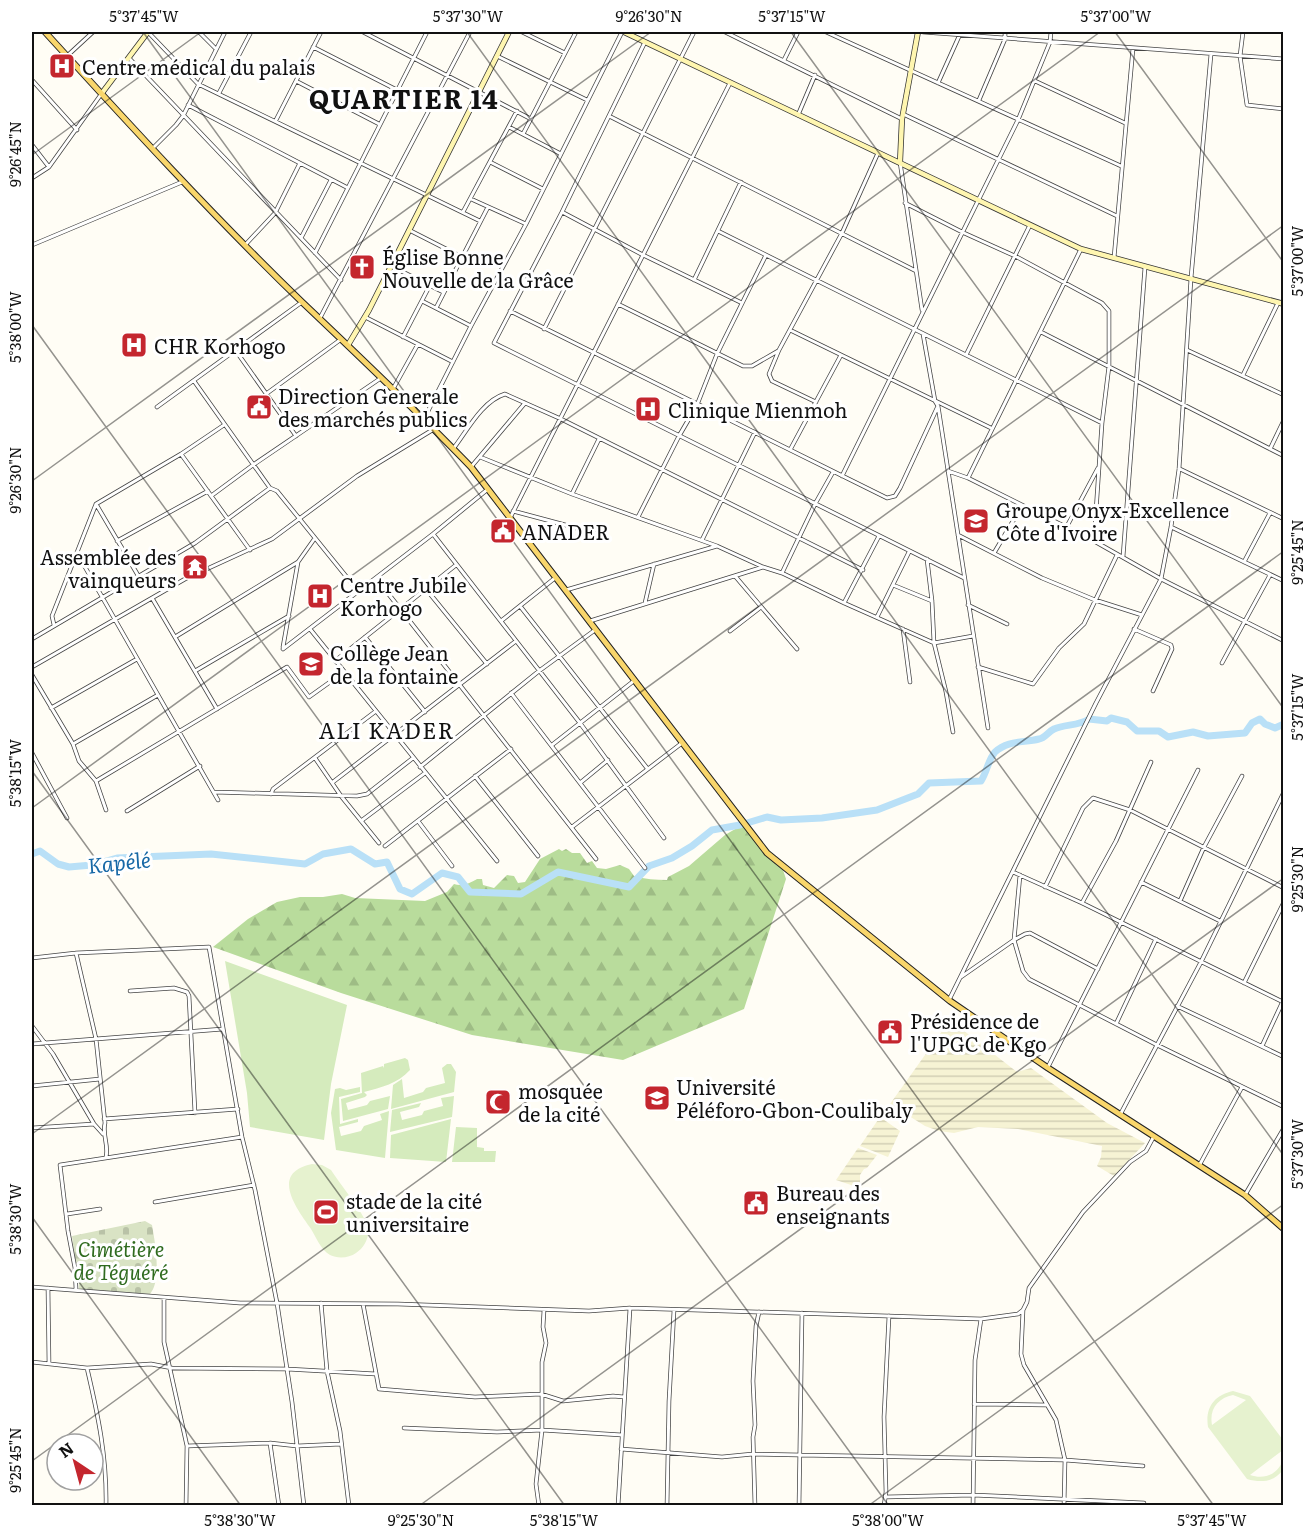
<svg xmlns="http://www.w3.org/2000/svg" width="1315" height="1537" viewBox="0 0 1315 1537" font-family="Literata,serif">
  <style>
    .farmland { fill: url(#farmland-rules) }
    .grass { fill: #d5ebbd }
    .forest { fill: url(#forest-firs) }
    .cemetery { fill: url(#cemetery-stones) }
    .pitch { fill: #e6f2cf; fill-rule: evenodd }
    .lines { fill: none; stroke-linecap: round; stroke-linejoin: round }
    .river { stroke: #b9e0f7; stroke-width: 7 }
    .street-casing { stroke: #444; stroke-width: 4.5 }
    .secondary-casing { stroke: #333; stroke-width: 6 }
    .primary-casing { stroke: #222; stroke-width: 7 }
    .street { stroke: #fff; stroke-width: 3 }
    .secondary { stroke: #fff6b0; stroke-width: 4.5 }
    .primary { stroke: #f9d66b; stroke-width: 5 }
    .ticks { fill: none; stroke: #111; stroke-width: 1.5; stroke-opacity: 0.45 }
    .labels { text-anchor: middle; dominant-baseline: central; stroke-width: 6; stroke-linejoin: round; paint-order: stroke }
    .poi-label { font-size: 20px; fill: #111; stroke: #fff; text-anchor: start }
    .park-label { font-size: 20px; font-style: italic; fill: #2f6b1f; stroke: #fff }
    .water-label { font-size: 21px; font-style: italic; fill: #1768a6; stroke: #fff }
    .quarter-label { font-size: 22px; letter-spacing: 1.5px; fill: #111; stroke: #fff }
    .district-label { font-size: 26px; font-weight: bold; letter-spacing: 1.5px; fill: #111; stroke: #fff }
    .neatline { fill: none; stroke: #111; stroke-width: 2 }
    .ticks-label { font-size: 15px; text-anchor: middle; fill: #111 }
  </style>
  <defs>
    <pattern id="farmland-rules" width="6" height="5" patternUnits="userSpaceOnUse" patternTransform="scale(1.5)"><rect width="6" height="5" fill="#f6f3d4"/><path d="M0 2.5h6" fill="none" stroke="#d2cfb5"/></pattern>
    <pattern id="forest-firs" width="22" height="20" patternUnits="userSpaceOnUse" patternTransform="scale(1.5)"><rect width="22" height="20" fill="#b9dc9c"/><path d="M5 1l3.5 6h-7zM16 11l3.5 6h-7z" fill="#9ebc85"/></pattern>
    <pattern id="cemetery-stones" width="16" height="16" patternUnits="userSpaceOnUse" patternTransform="scale(1.5)"><rect width="16" height="16" fill="#d9e3c4"/><path d="M2 7V4a2 2 0 0 1 4 0v3zM10 15v-3a2 2 0 0 1 4 0v3z" fill="#b9c2a7"/></pattern>
  </defs>
  <rect width="100%" height="100%" fill="#fffdf5"/>
  <path class="farmland" d="M950,1020L1017,1072L1031,1068L1107,1123L1145,1143L1114,1176L1097,1166L1101,1157L1102,1146L1018,1129L978,1127L954,1133L939,1131L925,1126L890,1104Z
    M880,1117L900,1131L888,1157L860,1146Z
    M858,1148L877,1155L867,1168L864,1169L860,1175V1188L836,1180Z"/>
  <path class="grass" d="M225,961L347,1005L331,1084L324,1140L250,1127L247,1093Z
    M405,1058L408,1060L410,1070C397,1084 382,1087 364,1092L367,1095L365,1097L346,1103L348,1110L367,1105L370,1101L390,1096L388,1109L343,1121L341,1099L362,1093L361,1073L383,1066L384,1068V1064Z
    M447,1064H451L456,1072L454,1092L391,1109L393,1085L402,1079L404,1098L423,1092L426,1088L445,1083L442,1068Z
    M360,1087V1092L339,1097L340,1124L358,1119V1122L339,1127L341,1136L361,1131L364,1126L382,1120L380,1114L389,1111L385,1158L336,1150L331,1113L335,1089L340,1088L346,1090Z
    M454,1096L452,1117L390,1132L392,1110L421,1103L419,1107L400,1112L402,1120L422,1115L424,1111L443,1106L441,1098Z
    M451,1119L446,1162L390,1158L391,1135Z
    M456,1127L477,1128V1147L484,1148V1151H496L495,1162H452Z"/>
  <path class="forest" d="M742,825L764,853L783,870L786,879L744,1009L623,1060L472,1035L341,993L213,947L248,919L277,902L300,897H323L342,894L355,898L425,901L447,892L454,884C462,887 470,883 477,879H482L483,885L494,888L507,875L514,876L518,883L525,882L540,859L559,849L562,851L566,849L572,853H580L587,863L592,861L597,868L606,869L620,865L629,869L634,876C645,879 656,880 667,880L668,877L689,866L725,835Z"/>
  <path class="cemetery" d="M145,1221L152,1225C155,1242 162,1280 150,1294L79,1289L78,1265L75,1261L72,1236Z"/>
  <path class="pitch" d="M312,1164L322,1165L331,1170C340,1184 362,1211 367,1224C371,1235 365,1247 356,1253C349,1258 338,1259 330,1255C321,1250 316,1237 311,1229C297,1209 269,1173 312,1164Z
    M1233,1391L1250,1396L1283,1440V1450L1250,1475C1265,1480 1278,1474 1283,1460V1470C1274,1482 1261,1483 1247,1479L1208,1427C1205,1408 1214,1395 1233,1391ZM1233,1395L1246,1400L1212,1425C1209,1409 1218,1398 1233,1395Z"/>
  <g class="lines">
    <path class="river" d="M747,823L767,817L781,820L822,818L877,810L918,794L929,783L981,781C987,772 988,760 995,752C1008,740 1023,743 1039,739C1045,738 1048,732 1054,729C1065,724 1079,726 1089,719L1107,721L1111,718L1127,722L1137,731H1159L1168,737L1193,732L1208,736L1245,733L1252,723L1260,719L1265,724L1275,728L1284,724
      M32,854L40,851L58,864L69,867L92,865L117,858L211,854L305,864L323,854L351,849L375,864L387,862L400,889L412,894L442,873L458,877L470,892L521,894L558,872L629,887L649,866L672,858L692,846L712,830L740,825"/>
    <defs>
      <path id="street" d="M148,32L198,84L480,221
        M199,32L216,49
        M363,32L531,119
        M522,32L565,53
        M725,32L902,119
        M826,32L1121,166
        M923,32L1284,59
        M1243,32L1240,56L1247,105L1284,109
        M645,42L562,212L494,343L964,578
        M313,47L397,90
        M67,56L93,32
        M497,56L587,100
        M129,58L341,280
        M784,60L798,32
        M32,80L77,130
        M296,81L379,124
        M1035,81L1125,123
        M938,83L961,32
        M219,93L251,32
        M979,100L1005,39V32
        M188,105L348,188
        M903,114L1117,216
        M798,115L815,75
        M609,116L916,271
        M276,120L321,32
        M509,127L561,154
        M523,134L576,32
        M32,145L49,167
        M153,148L176,125L183,116L225,32
        M490,162L543,189
        M900,162L922,310
        M32,178L49,167L102,93
        M471,199L526,224
        M905,203L964,233L1015,256L1102,303L1109,311V366L1102,423L1094,541
        M463,212L517,111
        M562,212L643,255L742,303
        M409,230L462,257
        M718,231L1102,423
        M301,238L331,180
        M246,244L275,213L300,163
        M32,245L182,182
        M315,253L427,32
        M1114,258L1133,48
        M391,266L443,292
        M694,280L741,182
        M422,301L471,326
        M618,304L743,366H752L778,351
        M436,308L488,207
        M510,311L887,498L895,496L900,488L938,406
        M365,317L453,362
        M320,318L470,32
        M544,329L694,32
        M790,330L991,428
        M1041,332L1284,456
        M923,334L935,401L938,406L988,728
        M403,337L430,285
        M1187,350L1284,395
        M236,351L296,436
        M966,355L1030,225
        M1243,375L1278,303
        M194,381L270,488L277,491L358,591
        M393,389L418,344
        M266,394L340,340
        M816,402L772,381L769,374L779,350L842,233L878,153
        M157,407L302,302
        M424,419L471,326L526,224L622,32
        M453,449C467,431 482,401 505,394L561,419L863,570
        M1270,449L1284,420
        M790,450L841,355
        M181,454L250,550
        M480,457L572,494L717,546L763,567L782,573L844,603L934,643L973,636
        M471,467L525,403
        M1180,469L1284,519
        M948,471L968,478L1094,541L1161,579L1284,641
        M842,476L1018,120L1050,42L1051,32
        M968,478L1081,249
        M572,494L599,439
        M211,496L253,465L381,378
        M96,504L139,577
        M513,511L599,534
        M638,517L679,436L697,405L717,354L766,255
        M510,518L730,83
        M1171,527L1284,581
        M1066,528L1098,468
        M433,534L580,723L664,838
        M958,535L1042,578L1095,600L1142,615
        M702,540L755,432
        M117,541L208,491
        M77,553L218,800
        M994,553L1022,506
        M1123,557L1145,267
        M927,559L932,601L934,643L946,692L953,732
        M1244,562L1270,513
        M782,573L815,504L833,472
        M735,576L797,649
        M376,578L596,859
        M893,585L932,601
        M426,589L487,664
        M566,590L717,546
        M152,598L217,709
        M645,603L654,564
        M844,603L879,536
        M968,605L1007,624
        M520,606L647,768
        M877,617L909,552
        M501,621L555,578
        M590,621L763,567
        M54,625L52,616L96,504L181,454L224,425
        M310,629L497,861
        M903,629L910,682
        M1134,629L1171,645L1172,649L1153,691
        M730,631L761,607
        M175,637L298,562L315,538
        M365,637L425,712
        M32,639L195,543L270,488
        M283,647L298,562
        M283,649L433,534L488,489
        M335,661L456,565
        M1222,663L1270,575
        M32,667L185,579L272,539L357,476L434,429
        M978,667L1033,684L1059,648L1084,624L1117,555
        M195,671L289,616
        M32,675L73,744L79,761L96,781L106,810
        M511,693L645,868
        M51,708L137,659
        M73,744L158,695
        M552,745L635,680
        M32,753L67,818
        M315,758L341,796L379,843
        M420,767L539,671L595,630
        M475,776L538,856
        M96,781L287,667L309,697L344,672
        M333,782L516,641
        M580,783L608,760
        M214,792L357,796L367,794L413,758
        M271,794L273,789L376,711
        M127,811L200,766
        M361,821L425,773
        M418,821L452,866
        M572,827L682,743
        M385,846L511,749
        M1013,872L1082,903L1283,1002
        M1141,882L1220,921
        M1045,887L1083,808L1093,798L1130,810L1284,888
        M1180,901L1204,847L1242,776
        M1082,903L1116,841L1151,762
        M76,953L96,1039L105,1123C102,1135 109,1145 106,1157
        M32,958L76,953L209,947L242,1137L255,1190L277,1303L292,1402L304,1506
        M1098,969L1030,933L1025,934L1014,940L1023,971L1029,979L1157,1045L1284,1107
        M961,977L1014,940L1020,875
        M1244,983L1284,902
        M130,991L174,988L187,992L189,996L195,1113
        M949,1000L1096,703L1161,579L1171,527L1179,469L1191,278L1211,54
        M1177,1006L1284,1057
        M1116,1024L1156,939
        M32,1026L53,1054L94,1124L103,1134
        M32,1044L223,1029
        M1262,1046L1283,1001
        M1048,1067L1198,770
        M32,1086L100,1079
        M1120,1115L1201,962L1284,792
        M104,1119L238,1109
        M32,1128L94,1124
        M1200,1164L1242,1087
        M1245,1195L1284,1128
        M155,1202L254,1185
        M67,1214L100,1209
        M32,1287L240,1303L398,1304L589,1311L630,1308L695,1310L981,1319L1018,1314L1023,1310
        M48,1288L49,1364
        M76,1289L75,1268L68,1231L60,1165L242,1137
        M164,1298V1342L187,1446L186,1506
        M321,1303L327,1371L340,1431L349,1506
        M363,1304L379,1389L475,1397L541,1394L563,1401L613,1396L624,1397
        M32,1362L87,1368L151,1364L172,1368L287,1369L376,1374
        M87,1368C98,1415 107,1457 106,1506
        M974,1404L1047,1405
        M404,1428L497,1432L542,1430L622,1435
        M270,1443L279,1506
        M187,1446L270,1443L297,1446L341,1444
        M621,1449L722,1457L753,1454L800,1455L1065,1460L1143,1466
        M885,1497L973,1495L1144,1503V1506
        M539,1506L536,1484L542,1430V1362L546,1343L543,1327L544,1310
        M618,1506L630,1308
        M667,1506L669,1401L674,1310
        M755,1506L753,1437L755,1425L753,1381L756,1326L759,1312
        M799,1506L802,1313
        M884,1506L886,1492L884,1417L889,1316
        M973,1506L975,1360L981,1319
        M1064,1506L1065,1460L1056,1420L1024,1365L1021,1354L1023,1310L1027,1302L1029,1288L1083,1212L1130,1162L1146,1151L1154,1136"/>
      <path id="secondary" d="M624,32L1081,249L1284,304
        M102,93L148,32
        M900,162L902,119L918,32
        M348,345L369,310L509,32"/>
      <path id="primary" d="M45,32C128,123 213,216 302,302C359,356 416,410 471,467L767,853L950,1001L1048,1068L1245,1195L1284,1229"/>
    </defs>
    <use href="#street" class="street-casing"/>
    <use href="#secondary" class="secondary-casing"/>
    <use href="#primary" class="primary-casing"/>
    <use href="#street" class="street"/>
    <use href="#secondary" class="secondary"/>
    <use href="#primary" class="primary"/>
  </g>
  <path class="ticks" d="M143,32L1214,1506M467,32L1284,1156M791,32L1284,709M1115,32L1284,263M32,155L201,32M32,325L889,1506M32,481L651,32M32,771L565,1506M32,808L1100,32M32,1134L1284,225M32,1217L241,1506M32,1461L1284,551M419,1506L1284,878M868,1506L1284,1204"/>
  <defs>
    <symbol id="hospital-square" viewBox="-11 -11 22 22"><rect x="-9" y="-9" width="18" height="18" rx="4" fill="#c4262e" stroke="#fff"/><path d="M-5-5h3v3.5h4V-5h3V5h-3V1.5h-4V5h-3Z" fill="#fff"/></symbol>
    <symbol id="church-square" viewBox="-11 -11 22 22"><rect x="-9" y="-9" width="18" height="18" rx="4" fill="#c4262e" stroke="#fff"/><path d="M-1.2-6h2.4v3.5h3.3v2.4h-3.3V6h-2.4V-.1h-3.3v-2.4h3.3Z" fill="#fff"/></symbol>
    <symbol id="civic-square" viewBox="-11 -11 22 22"><rect x="-9" y="-9" width="18" height="18" rx="4" fill="#c4262e" stroke="#fff"/><path d="M-.6-6.5H3V-4.5H.6V-3L4-1V1h2V6H-6V1h2V-1L-.6-3ZM-1.2 2.5V6h2.4V2.5Z" fill="#fff"/></symbol>
    <symbol id="university-square" viewBox="-11 -11 22 22"><rect x="-9" y="-9" width="18" height="18" rx="4" fill="#c4262e" stroke="#fff"/><path d="M0-5L7-2L0 1L-7-2ZM-4 1L0 2.5L4 1V4Q0 6-4 4Z" fill="#fff"/></symbol>
    <symbol id="temple-square" viewBox="-11 -11 22 22"><rect x="-9" y="-9" width="18" height="18" rx="4" fill="#c4262e" stroke="#fff"/><path d="M0-6L5-2H3V0L6.5 2.5H4V6H1.5V3h-3V6H-4V2.5H-6.5L-3 0V-2H-5Z" fill="#fff"/></symbol>
    <symbol id="mosque-square" viewBox="-11 -11 22 22"><rect x="-9" y="-9" width="18" height="18" rx="4" fill="#c4262e" stroke="#fff"/><path d="M3.5-4.9A6 6 0 1 0 3.5 4.9A5 5 0 1 1 3.5-4.9Z" fill="#fff"/></symbol>
    <symbol id="stadium-square" viewBox="-11 -11 22 22"><rect x="-9" y="-9" width="18" height="18" rx="4" fill="#c4262e" stroke="#fff"/><path d="M0-5a6.5 5 0 1 0 0 10a6.5 5 0 1 0 0-10ZM-3.5-1.8h7v3.6h-7Z" fill="#fff"/></symbol>
  </defs>
  <g fill-rule="evenodd">
    <use href="#hospital-square" x="47" y="51" width="30" height="30"/>
    <use href="#church-square" x="347" y="252" width="30" height="30"/>
    <use href="#hospital-square" x="119" y="330" width="30" height="30"/>
    <use href="#civic-square" x="244" y="392" width="30" height="30"/>
    <use href="#hospital-square" x="633" y="394" width="30" height="30"/>
    <use href="#university-square" x="961" y="506" width="30" height="30"/>
    <use href="#civic-square" x="488" y="516" width="30" height="30"/>
    <use href="#temple-square" x="180" y="552" width="30" height="30"/>
    <use href="#hospital-square" x="305" y="581" width="30" height="30"/>
    <use href="#university-square" x="296" y="649" width="30" height="30"/>
    <use href="#civic-square" x="875" y="1017" width="30" height="30"/>
    <use href="#university-square" x="642" y="1083" width="30" height="30"/>
    <use href="#mosque-square" x="483" y="1087" width="30" height="30"/>
    <use href="#civic-square" x="741" y="1188" width="30" height="30"/>
    <use href="#stadium-square" x="311" y="1197" width="30" height="30"/>
  </g>
  <g class="labels">
    <g class="poi-label">
      <text x="82" y="66">Centre médical du palais</text>
      <text x="382" y="256">Église Bonne<tspan x="382" dy="23">Nouvelle de la Grâce</tspan></text>
      <text x="154" y="345">CHR Korhogo</text>
      <text x="278" y="395">Direction Generale<tspan x="278" dy="23">des marchés publics</tspan></text>
      <text x="668" y="409">Clinique Mienmoh</text>
      <text x="996" y="509">Groupe Onyx-Excellence<tspan x="996" dy="23">Côte d'Ivoire</tspan></text>
      <text x="522" y="531">ANADER</text>
      <text x="176" y="556" text-anchor="end">Assemblée des<tspan x="176" dy="23">vainqueurs</tspan></text>
      <text x="340" y="584">Centre Jubile<tspan x="340" dy="23">Korhogo</tspan></text>
      <text x="330" y="652">Collège Jean<tspan x="330" dy="23">de la fontaine</tspan></text>
      <text x="910" y="1020">Présidence de<tspan x="910" dy="23">l'UPGC de Kgo</tspan></text>
      <text x="676" y="1086">Université<tspan x="676" dy="23">Péléforo-Gbon-Coulibaly</tspan></text>
      <text x="518" y="1090">mosquée<tspan x="518" dy="23">de la cité</tspan></text>
      <text x="776" y="1192">Bureau des<tspan x="776" dy="23">enseignants</tspan></text>
      <text x="346" y="1200">stade de la cité<tspan x="346" dy="23">universitaire</tspan></text>
    </g>
    <g class="park-label">
      <text x="121" y="1248">Cimétière<tspan x="121" dy="23">de Téguéré</tspan></text>
    </g>
    <g class="water-label">
      <text transform="translate(119 861) rotate(-6)">Kapélé</text>
    </g>
    <g class="quarter-label">
      <text x="387" y="729">ALI KADER</text>
    </g>
    <g class="district-label">
      <text x="404" y="97">QUARTIER 14</text>
    </g>
  </g>
  <rect width="1315" height="1537" fill="none" stroke="#ffffff" stroke-width="66"/>
  <g transform="translate(75 1462) rotate(324)"><circle r="28" fill="#ffffff" stroke="#a0a0a0" stroke-width="1.5"/>
  <path d="M0-4.5L10 22L0 15L-10 22Z" fill="#c4262e"/>
  <text y="-9" font-size="16" font-weight="bold" text-anchor="middle" fill="#111111">N</text>
  </g>
  <rect x="33" y="33" width="1249" height="1471" class="neatline"/>
  <g class="ticks-label">
    <text x="144" y="22">5°37'45"W</text>
    <text x="468" y="22">5°37'30"W</text>
    <text x="649" y="22">9°26'30"N</text>
    <text x="792" y="22">5°37'15"W</text>
    <text x="1116" y="22">5°37'00"W</text>
    <text transform="translate(16 154) rotate(-90)" y="5">9°26'45"N</text>
    <text transform="translate(1298 261) rotate(-90)" y="5">5°37'00"W</text>
    <text transform="translate(16 327) rotate(-90)" y="5">5°38'00"W</text>
    <text transform="translate(16 480) rotate(-90)" y="5">9°26'30"N</text>
    <text transform="translate(1298 552) rotate(-90)" y="5">9°25'45"N</text>
    <text transform="translate(1298 707) rotate(-90)" y="5">5°37'15"W</text>
    <text transform="translate(16 773) rotate(-90)" y="5">5°38'15"W</text>
    <text transform="translate(1298 879) rotate(-90)" y="5">9°25'30"N</text>
    <text transform="translate(1298 1154) rotate(-90)" y="5">5°37'30"W</text>
    <text transform="translate(16 1219) rotate(-90)" y="5">5°38'30"W</text>
    <text transform="translate(16 1460) rotate(-90)" y="5">9°25'45"N</text>
    <text x="240" y="1526">5°38'30"W</text>
    <text x="421" y="1526">9°25'30"N</text>
    <text x="564" y="1526">5°38'15"W</text>
    <text x="888" y="1526">5°38'00"W</text>
    <text x="1212" y="1526">5°37'45"W</text>
  </g>
</svg>
